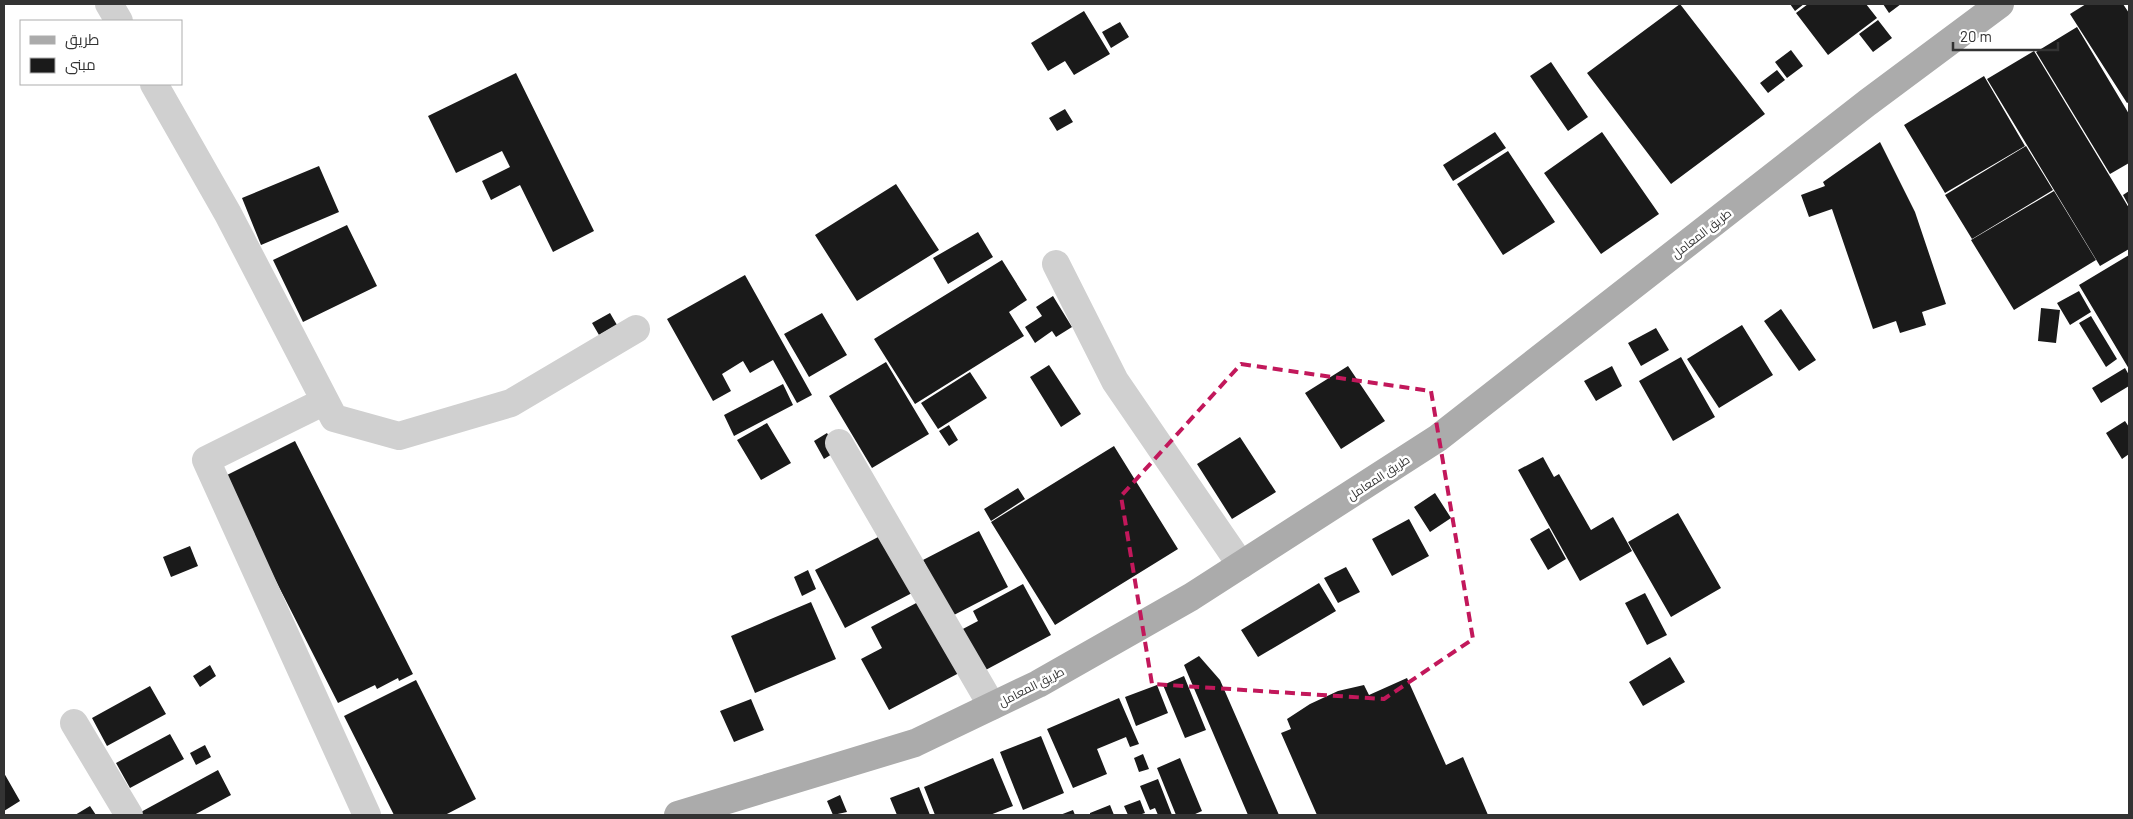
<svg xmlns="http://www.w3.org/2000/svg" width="2133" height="819" viewBox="0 0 2133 819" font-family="Barlow,Cairo,sans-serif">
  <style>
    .building { fill: #1a1a1a }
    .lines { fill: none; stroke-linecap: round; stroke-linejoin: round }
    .minor { stroke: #d0d0d0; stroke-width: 28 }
    .major { stroke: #ababab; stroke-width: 28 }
    .marked { fill: none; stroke: #c2185b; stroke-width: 4; stroke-dasharray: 10 6; stroke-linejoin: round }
    .labels { text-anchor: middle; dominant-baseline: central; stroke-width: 5; stroke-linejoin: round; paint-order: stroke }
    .street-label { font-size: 12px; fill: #333; stroke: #fff }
  </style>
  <rect width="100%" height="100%" fill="#fff"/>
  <path class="building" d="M1680,4L1765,114L1671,184L1587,73Z
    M1790,4H1804L1795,11Z
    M1808,4H1866L1877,18L1828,55L1796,13Z
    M1883,4H1901L1889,13Z
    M2086,4H2123L2129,13V102L2127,103L2070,14Z
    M1084,11L1110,54L1074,75L1065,61L1048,71L1031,43Z
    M1878,20L1892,38L1873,52L1859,34Z
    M1120,22L1129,37L1111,48L1102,32Z
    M2077,27L2129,114V163L2110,174L2036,52Z
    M1791,50L1803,66L1787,78L1775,62Z
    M2034,51L2129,208V249L2100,266L1987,79Z
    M1551,62L1588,117L1568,131L1530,76Z
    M1777,70L1785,80L1768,93L1760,83Z
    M516,73L594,231L553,252L520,185L491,200L482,181L510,167L502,151L456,173L428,116Z
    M1984,76L2025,146L1945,193L1904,125Z
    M1065,109L1073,122L1057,131L1049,118Z
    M1495,132L1506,148L1453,181L1443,165Z
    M1602,132L1659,214L1601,254L1544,173Z
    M1880,142L1915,212L1946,304L1922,312L1926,325L1900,333L1896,321L1873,329L1832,209L1809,217L1801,195L1825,186L1823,182Z
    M2026,146L2053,190L1972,239L1945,195Z
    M1508,151L1555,222L1503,255L1457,184Z
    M319,166L339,212L261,245L242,198Z
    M896,184L939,250L857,301L815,235Z
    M2054,191L2096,260L2014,310L1971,240Z
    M2129,191V206L2123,195Z
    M347,225L377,286L303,322L273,260Z
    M978,232L993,257L948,284L933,258Z
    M2129,255V369L2079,285Z
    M1002,260L1027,300L1009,312L1024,336L915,404L874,339Z
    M745,275L812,395L797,403L773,360L750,373L743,361L722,374L731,391L713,401L667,319Z
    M2079,291L2091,312L2070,325L2057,303Z
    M1053,296L1072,327L1056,337L1052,331L1035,343L1025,327L1042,316L1036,307Z
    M2041,308L2060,310L2056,343L2038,341Z
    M1781,309L1816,360L1799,371L1764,321Z
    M610,313L617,325L599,335L592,323Z
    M822,313L847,355L809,377L784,334Z
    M2091,316L2117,359L2106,367L2079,323Z
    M1742,325L1773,375L1719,408L1687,359Z
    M1656,328L1669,350L1641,366L1628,343Z
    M1681,357L1715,417L1673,441L1639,381Z
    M886,362L929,434L872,468L829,396Z
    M1049,365L1081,414L1061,427L1030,377Z
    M1348,366L1385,421L1341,449L1305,393Z
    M1612,366L1622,386L1596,401L1584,381Z
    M2125,368L2129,375V386L2101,403L2092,388Z
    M970,372L987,398L938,429L921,403Z
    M783,384L793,405L734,436L724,415Z
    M2125,421L2129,427V454L2122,459L2106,433Z
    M767,423L791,463L761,480L737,440Z
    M949,425L958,440L949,446L939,431Z
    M827,433L837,451L824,459L814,441Z
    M1240,437L1276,492L1232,519L1197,464Z
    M295,441L413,674L399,681L398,678L377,689L375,685L338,703L223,477Z
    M1114,446L1178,549L1055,625L991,522Z
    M1543,457L1554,477L1559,474L1591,530L1613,517L1632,551L1580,581L1518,470Z
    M1018,488L1025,499L991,521L984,509Z
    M1435,493L1451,518L1430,532L1414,507Z
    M1678,513L1721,588L1671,617L1628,542Z
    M1409,519L1429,556L1392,576L1372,539Z
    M1549,528L1566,559L1548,570L1530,539Z
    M979,531L1008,587L952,616L923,560Z
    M882,535L912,593L845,628L815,570Z
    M190,546L198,566L171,577L163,557Z
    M1346,567L1360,592L1338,603L1324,578Z
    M808,570L816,589L802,596L794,577Z
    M1319,583L1336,611L1258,657L1241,630Z
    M1023,584L1051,635L980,673L959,631L978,621L973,611Z
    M1645,593L1667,635L1647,645L1625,603Z
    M920,601L959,673L889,710L861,659L882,648L871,627Z
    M811,602L836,659L755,693L731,636Z
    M1199,656L1220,680L1279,815H1248L1184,665Z
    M1670,657L1685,682L1643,706L1629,682Z
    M210,665L216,676L200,687L193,676Z
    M1184,676L1206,730L1185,738L1163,685Z
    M1407,678L1446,765L1463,757L1488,815H1317L1281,733L1291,729L1287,719L1310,704L1338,691L1364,685L1369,695Z
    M416,680L476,799L445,815H394L344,716Z
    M1157,685L1168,713L1136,726L1125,697Z
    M150,686L166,714L107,746L92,718Z
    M1119,698L1139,744L1130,747L1126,737L1097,749L1107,774L1073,788L1047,729Z
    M751,699L764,730L734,742L720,711Z
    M170,734L184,759L130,788L116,763Z
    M1041,736L1064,793L1023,810L1000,752Z
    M205,745L211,757L196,765L190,753Z
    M1143,754L1149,769L1139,772L1134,758Z
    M993,758L1013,806L990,815H935L924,787Z
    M1180,758L1202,811L1193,815H1176L1157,768Z
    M218,770L231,795L194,815H141L139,813Z
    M4,773L20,801L4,811Z
    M1158,779L1172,815H1158L1155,808L1150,810L1140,786Z
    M919,787L930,815H897L890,798Z
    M840,795L847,812L833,815L827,801Z
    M1140,800L1145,813L1139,815H1128L1124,806Z
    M1110,805L1114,815H1090V813Z
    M90,806L96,815H75Z
    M1073,810L1075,815H1060Z"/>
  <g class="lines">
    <path class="minor" d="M109,4L119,21
      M154,84L228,214L334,418L399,436L511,403L636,329
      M1056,264L1115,381L1241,565
      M325,401L206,460L367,815
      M839,443L992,706
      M74,723L129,815"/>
    <path class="major" d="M678,815L915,743L1038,684L1191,597L1438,438L1867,103L2000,4"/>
  </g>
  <path class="marked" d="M1241,364L1431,391L1473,639L1384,699L1152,684L1121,496Z"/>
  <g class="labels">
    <g class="street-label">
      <text transform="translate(1701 233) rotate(-38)">طريق المعامل</text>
      <text transform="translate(1378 477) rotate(-33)">طريق المعامل</text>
      <text transform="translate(1031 686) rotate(-27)">طريق المعامل</text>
    </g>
  </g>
  <rect width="2133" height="819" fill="none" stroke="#333333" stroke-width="10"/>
  <rect x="20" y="20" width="162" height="65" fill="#ffffff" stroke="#adadad"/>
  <rect x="30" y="36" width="25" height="8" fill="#ababab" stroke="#adadad"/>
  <text x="65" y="45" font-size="15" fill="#333333">طريق</text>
  <rect x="30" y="58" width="25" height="15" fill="#1a1a1a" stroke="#adadad"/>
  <text x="65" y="70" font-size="15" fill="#333333">مبنى</text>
  <path d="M1953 42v8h105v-8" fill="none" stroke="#333333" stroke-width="2.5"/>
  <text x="1960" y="42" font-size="15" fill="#333333" stroke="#ffffff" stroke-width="4" paint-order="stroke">20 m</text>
</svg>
